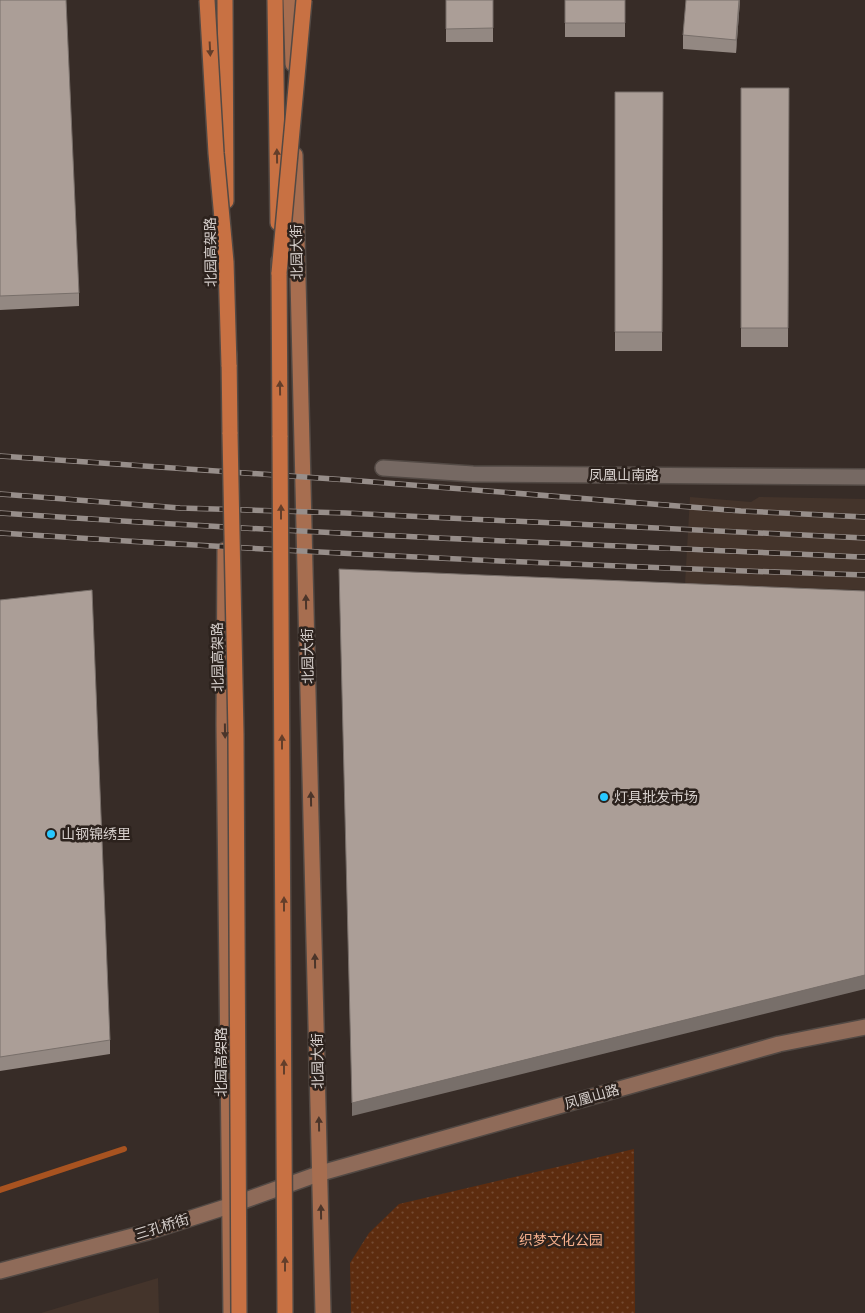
<svg xmlns="http://www.w3.org/2000/svg" width="865" height="1313" viewBox="0 0 865 1313" font-family="'Fira Sans Condensed','Noto Sans SC',sans-serif">
  <style>
    .built { fill: #44342b }
    .park { fill: url(#park-dots) }
    .lines { fill: none; stroke-linecap: round; stroke-linejoin: round }
    .stream { stroke: #a85320; stroke-width: 6 }
    .street-casing { stroke: #524944; stroke-width: 18 }
    .secondary-casing { stroke: #524944; stroke-width: 18 }
    .primary-casing { stroke: #524944; stroke-width: 18 }
    .highway-casing { stroke: #524944; stroke-width: 18 }
    .street { stroke: #766963; stroke-width: 15 }
    .secondary { stroke: #8f6b59; stroke-width: 15 }
    .primary { stroke: #a76e50; stroke-width: 15 }
    .highway { stroke: #c87143; stroke-width: 15 }
    .rail-casing { stroke: #978e8a; stroke-width: 5.5 }
    .rail { stroke: #2c221d; stroke-width: 4; stroke-dasharray: 11; stroke-linecap: butt }
    .highway-bridge-casing { stroke: #524944; stroke-width: 18; stroke-linecap: butt }
    .highway-bridge { stroke: #c87143; stroke-width: 15 }
    .wall { fill: #938882 }
    .shaded-wall { fill: #786f6a }
    .building { fill: #ab9e97; stroke: #786f6a }
    .oneway { fill: #633e2a }
    .oneway2 { fill: #4b352a }
    .poi-dot { fill: #28c8ff; stroke: #2c221d; stroke-width: 2 }
    .labels { text-anchor: middle; dominant-baseline: central; stroke-width: 5; stroke-linejoin: round; paint-order: stroke }
    .street-label { font-size: 14px; fill: #d7d0cd; stroke: #2c221d }
    .poi-label { font-size: 14px; fill: #d7d0cd; stroke: #2c221d; text-anchor: start }
    .park-label { font-size: 14px; fill: #f4ae8b; stroke: #2c221d }
  </style>
  <defs>
    <pattern id="park-dots" width="8" height="8" patternUnits="userSpaceOnUse" patternTransform="scale(1.25)"><rect width="8" height="8" fill="#5d2c0f"/><path d="M2 2h.1M6 6h.1" fill="none" stroke="#744a31" stroke-width="1.8" stroke-linecap="round"/></pattern>
  </defs>
  <rect width="100%" height="100%" fill="#372c27"/>
  <path class="built" d="M690,497L751,502L759,497L865,499V590L685,584Z
    M158,1278L159,1313H41Z"/>
  <path class="park" d="M634,1149L635,1313H351L350,1263L369,1233L399,1204Z"/>
  <g class="lines">
    <path class="stream" d="M0,1190L124,1149"/>
    <defs>
      <path id="street" d="M383,468L473,474L865,477"/>
      <path id="secondary" d="M0,1271L148,1232L229,1206L321,1173L779,1044L865,1027"/>
      <path id="primary" d="M291,0L293,64
        M295,155L323,1313
        M225,550L224,725L231,1313"/>
      <path id="highway" d="M225,0L226,201
        M275,0L278,223
        M279,261L280,437
        M229,354L230,434"/>
    </defs>
    <use href="#street" class="street-casing"/>
    <use href="#secondary" class="secondary-casing"/>
    <use href="#primary" class="primary-casing"/>
    <use href="#highway" class="highway-casing"/>
    <use href="#street" class="street"/>
    <use href="#secondary" class="secondary"/>
    <use href="#primary" class="primary"/>
    <use href="#highway" class="highway"/>
    <defs>
      <path id="rail" d="M0,456L348,480L741,511L865,517
        M0,494L180,508L345,513L865,538
        M0,513C288,533 577,544 865,557
        M0,533C288,552 577,566 865,575"/>
    </defs>
    <use href="#rail" class="rail-casing"/>
    <use href="#rail" class="rail"/>
    <defs>
      <path id="highway-bridge" d="M207,0L216,153L226,262L229,365
        M279,273L304,0
        M230,434L236,734L239,1313
        M280,437L285,1313"/>
    </defs>
    <use href="#highway-bridge" class="highway-bridge-casing"/>
    <use href="#highway-bridge" class="highway-bridge"/>
  </g>
  <path class="wall" d="M0,0L79,293V306L0,310Z
    M446,0H493V42H446Z
    M565,0H625V37H565Z
    M740,0L736,53L683,49V35Z
    M741,88H789L788,347H741Z
    M615,92H663L662,351H615Z
    M0,600L110,1040V1054L0,1071Z"/>
  <path class="shaded-wall" d="M739,0H740L736,53V40Z
    M865,975V989L352,1116V1103Z"/>
  <path class="building" d="M0,0H66L79,293L0,296Z
    M446,0H493V28L446,29Z
    M565,0H625V23H565Z
    M686,0H739L736,40L683,35Z
    M741,88H789L788,328H741Z
    M615,92H663L662,332H615Z
    M339,569L865,591V975L352,1103Z
    M92,590L110,1040L0,1057V600Z"/>
  <defs><path id="oneway-solid" d="M-6-.8H1V-3.2L6.5 0L1 3.2V.8H-6Z" transform="scale(1.25)"/></defs>
  <g class="oneway">
    <use href="#oneway-solid" transform="translate(210 49) rotate(87)"/>
    <use href="#oneway-solid" transform="translate(277 156) rotate(-91)"/>
    <use href="#oneway-solid" transform="translate(280 388) rotate(-91)"/>
    <use href="#oneway-solid" transform="translate(281 512) rotate(-90)"/>
    <use href="#oneway-solid" transform="translate(282 742) rotate(-90)"/>
    <use href="#oneway-solid" transform="translate(284 904) rotate(-90)"/>
    <use href="#oneway-solid" transform="translate(284 1067) rotate(-90)"/>
    <use href="#oneway-solid" transform="translate(285 1264) rotate(-90)"/>
  </g>
  <g class="oneway2">
    <use href="#oneway-solid" transform="translate(306 602) rotate(-91)"/>
    <use href="#oneway-solid" transform="translate(225 731) rotate(89)"/>
    <use href="#oneway-solid" transform="translate(311 799) rotate(-91)"/>
    <use href="#oneway-solid" transform="translate(315 961) rotate(-91)"/>
    <use href="#oneway-solid" transform="translate(319 1124) rotate(-91)"/>
    <use href="#oneway-solid" transform="translate(321 1212) rotate(-91)"/>
  </g>
  <g class="poi-dot">
    <circle cx="604" cy="797" r="5"/>
    <circle cx="51" cy="834" r="5"/>
  </g>
  <g class="labels">
    <g class="street-label">
      <text transform="translate(211 252) rotate(-91)">北园高架路</text>
      <text transform="translate(297 252) rotate(-91)">北园大街</text>
      <text x="624" y="475">凤凰山南路</text>
      <text transform="translate(308 656) rotate(-91)">北园大街</text>
      <text transform="translate(218 657) rotate(-91)">北园高架路</text>
      <text transform="translate(318 1061) rotate(-91)">北园大街</text>
      <text transform="translate(221 1062) rotate(-90)">北园高架路</text>
      <text transform="translate(592 1097) rotate(-16)">凤凰山路</text>
      <text transform="translate(162 1227) rotate(-17)">三孔桥街</text>
    </g>
    <g class="poi-label">
      <text x="614" y="797">灯具批发市场</text>
      <text x="61" y="834">山钢锦绣里</text>
    </g>
    <g class="park-label">
      <text x="561" y="1240">织梦文化公园</text>
    </g>
  </g>
</svg>
